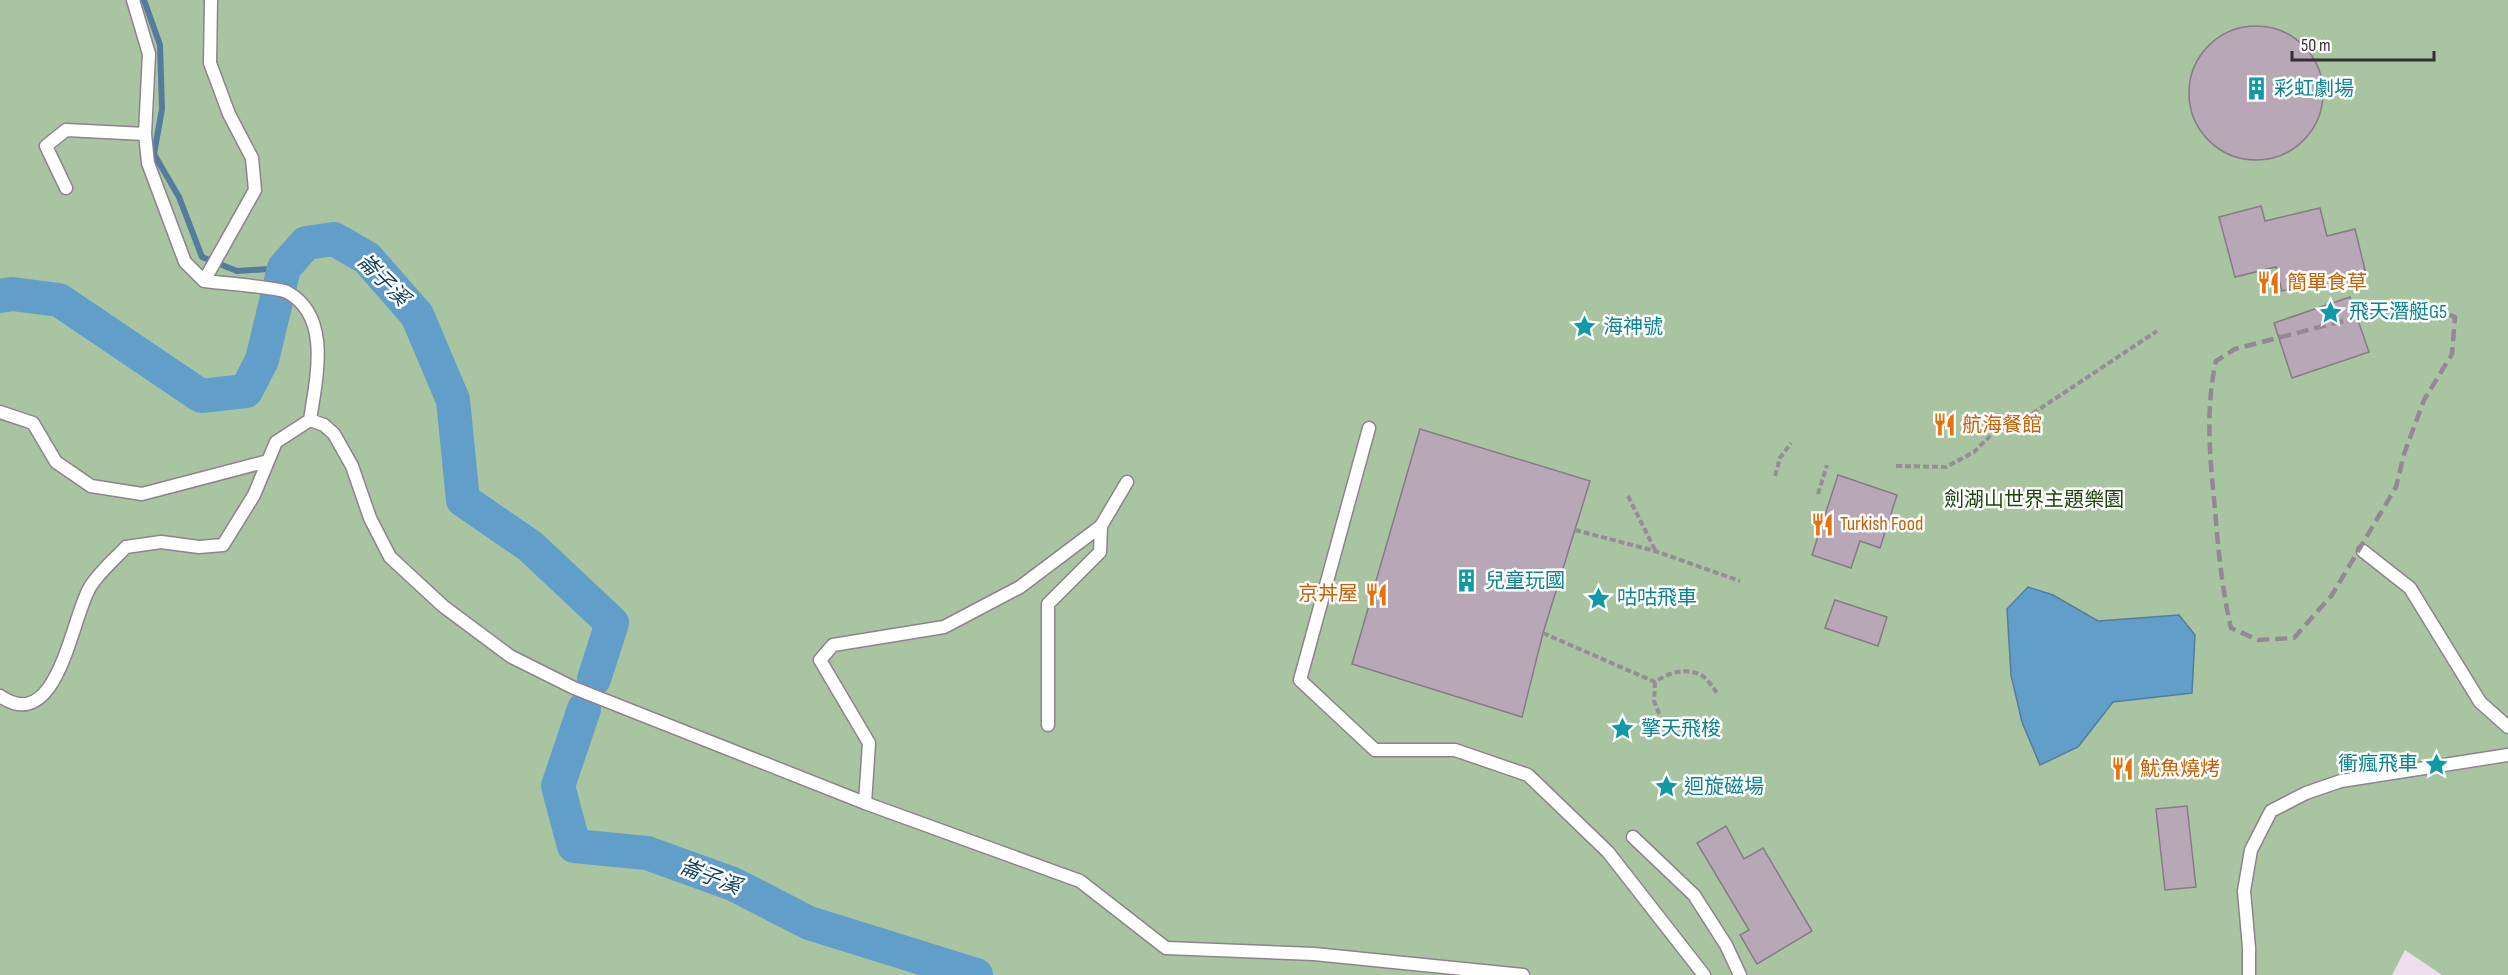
<svg xmlns="http://www.w3.org/2000/svg" width="2508" height="975" viewBox="0 0 2508 975" font-family="'Sofia Sans Condensed','Noto Sans TC',sans-serif">
  <style>
    .green { fill: #a9c4a0 }
    .water { fill: #629eca; stroke: #547d9d; stroke-width: 1.5 }
    .lines { fill: none; stroke-linecap: round; stroke-linejoin: round }
    .stream { stroke: #547d9d; stroke-width: 6 }
    .river { stroke: #629eca; stroke-width: 34 }
    .building { fill: #b7a7b7; stroke: #887a88; stroke-width: 1.5 }
    .service-casing { stroke: #908190; stroke-width: 15 }
    .path { stroke: #978c97; stroke-width: 4; stroke-dasharray: 6 3; stroke-linecap: butt }
    .service { stroke: #fff; stroke-width: 12 }
    .rail { stroke: #948894; stroke-width: 4.5; stroke-dasharray: 12 6; stroke-linecap: butt }
    .labels { text-anchor: middle; dominant-baseline: central; stroke-width: 5; stroke-linejoin: round; paint-order: stroke }
    .culture-label { font-size: 20px; fill: #0d838f; stroke: #fff; text-anchor: start }
    .food-label { font-size: 20px; fill: #c56008; stroke: #fff; text-anchor: start }
    .park-label { font-size: 20px; fill: #1d450b; stroke: #fff }
    .water-label { font-size: 21px; font-style: italic; fill: #11405f; stroke: #fff }
  </style>
  <rect width="100%" height="100%" fill="#eedeee"/>
  <path class="green" d="M0,0H2508V975H2442L2405,950L2392,975H0Z"/>
  <path class="water" d="M2028,587L2053,595L2098,621L2179,615L2195,635L2192,693L2113,702L2078,747L2040,765L2022,722L2011,675L2007,609Z"/>
  <g class="lines">
    <path class="stream" d="M144,0L160,45L162,109L154,154L179,197L202,257L237,271L284,268"/>
    <path class="river" d="M0,296L12,294L59,300L201,396L246,391L262,360L284,268L306,243L334,239L367,258L417,315L453,400L463,500L530,546L612,623L594,679
      M584,709L558,786L574,846L647,853L733,884L809,923L976,975"/>
  </g>
  <path class="building" d="M2189 93a67 67 0 1 1 134 0a67 67 0 1 1-134 0Z
    M2261,206L2265,221L2320,208L2327,236L2355,229L2365,270L2282,291L2276,267L2235,277L2219,217Z
    M2350,297L2369,352L2292,378L2274,323Z
    M1420,429L1590,481L1543,633L1522,717L1352,664Z
    M1838,475L1897,495L1880,548L1860,541L1851,568L1812,555Z
    M1835,600L1887,617L1878,646L1825,628Z
    M2187,806L2196,887L2165,890L2156,809Z
    M1726,826L1744,859L1763,848L1812,931L1757,964L1740,935L1749,930L1697,843Z"/>
  <g class="lines">
    <defs>
      <path id="service" d="M133,0L149,54L145,134L148,163L185,262L204,281
        M211,0L210,63L229,114L252,158L255,190L204,281C219,283 276,287 287,292C332,316 316,379 310,420
        M66,188L46,146L66,130L145,134
        M0,412L33,423L56,462L91,486L142,494L268,461
        M1369,428L1300,680L1375,750H1455L1528,775L1608,852L1704,975
        M1101,526L1127,482
        M2363,551L2410,588L2480,702L2508,727
        M0,696C57,736 71,621 89,589C97,574 114,560 126,547L161,542L199,547L223,545L254,495L276,442L310,420L324,425L334,434L352,466L370,518L390,557L443,606L510,656L574,688L865,803L1080,881L1166,948L1314,954L1523,975
        M865,803L869,743L820,660L833,645L944,627L1020,587L1101,526L1100,552L1048,604V725
        M1633,837L1694,895L1726,945L1740,975
        M2249,975V948L2244,891L2251,850L2271,811L2306,793L2341,781L2508,755"/>
    </defs>
    <use href="#service" class="service-casing"/>
    <path class="path" d="M1896,466L1946,467L1974,452L1992,434L2026,418L2157,331
      M1775,476L1780,458L1791,443
      M1818,494L1827,465
      M1628,496L1655,550
      M1575,530L1655,551L1740,581
      M1543,633L1655,682C1668,673 1685,667 1701,675C1707,678 1713,688 1717,693
      M1655,682L1654,701L1662,721L1674,734L1699,738"/>
    <use href="#service" class="service"/>
    <path class="rail" d="M2416,302L2455,317L2452,354L2424,400L2404,454L2396,487L2332,595L2294,638L2258,640L2231,628C2222,589 2218,549 2215,509C2210,460 2205,409 2216,361L2235,349Z"/>
  </g>
  <defs>
    <symbol id="building-bare" viewBox="-9 -9 18 18"><path d="M-4-6H4V6H1V3H-1V6H-4ZM-2.5-4.3h1.7v1.8h-1.7ZM.8-4.3h1.7v1.8H.8ZM-2.5-1h1.7V.8h-1.7ZM.8-1h1.7V.8H.8Z" fill="#0f9aa8" stroke="#fff" stroke-width="2.5" paint-order="stroke"/></symbol>
    <symbol id="restaurant-bare" viewBox="-9 -9 18 18"><path d="M-5-6h1v4h1v-4h1v4h1v-4h1v5L-1.5 .5V6h-2V.5L-5-1ZM5-6V6H3V1.5H1.5Q1.5-4 5-6Z" fill="#e8710a" stroke="#fff" stroke-width="2.5" paint-order="stroke"/></symbol>
    <symbol id="sight-bare" viewBox="-9 -9 18 18"><path d="M0-6L1.8-2.2L6-1.7L2.9 1.2L3.7 5.4L0 3.3L-3.7 5.4L-2.9 1.2L-6-1.7L-1.8-2.2Z" fill="#0f9aa8" stroke="#fff" stroke-width="2.5" paint-order="stroke"/></symbol>
  </defs>
  <g fill-rule="evenodd">
    <use href="#building-bare" x="2240" y="72" width="33" height="33"/>
    <use href="#restaurant-bare" x="2252" y="266" width="33" height="33"/>
    <use href="#sight-bare" x="2314" y="296" width="33" height="33"/>
    <use href="#sight-bare" x="1568" y="310" width="33" height="33"/>
    <use href="#restaurant-bare" x="1928" y="408" width="33" height="33"/>
    <use href="#restaurant-bare" x="1806" y="508" width="33" height="33"/>
    <use href="#building-bare" x="1450" y="564" width="33" height="33"/>
    <use href="#restaurant-bare" x="1360" y="578" width="33" height="33"/>
    <use href="#sight-bare" x="1582" y="582" width="33" height="33"/>
    <use href="#sight-bare" x="1606" y="712" width="33" height="33"/>
    <use href="#sight-bare" x="2420" y="748" width="33" height="33"/>
    <use href="#restaurant-bare" x="2106" y="752" width="33" height="33"/>
    <use href="#sight-bare" x="1650" y="770" width="33" height="33"/>
  </g>
  <g class="labels">
    <g class="culture-label">
      <text x="2274" y="89">彩虹劇場</text>
      <text x="2349" y="312">飛天潛艇G5</text>
      <text x="1603" y="327">海神號</text>
      <text x="1485" y="581">兒童玩國</text>
      <text x="1617" y="598">咕咕飛車</text>
      <text x="1641" y="729">擎天飛梭</text>
      <text x="2418" y="764" text-anchor="end">衝瘋飛車</text>
      <text x="1684" y="787">迴旋磁場</text>
    </g>
    <g class="food-label">
      <text x="2287" y="283">簡單食草</text>
      <text x="1962" y="425">航海餐館</text>
      <text x="1840" y="524">Turkish Food</text>
      <text x="1358" y="594" text-anchor="end">京丼屋</text>
      <text x="2140" y="769">魷魚燒烤</text>
    </g>
    <g class="park-label">
      <text x="2034" y="500">劍湖山世界主題樂園</text>
    </g>
    <g class="water-label">
      <text transform="translate(383 280) rotate(45)">崙子溪</text>
      <text transform="translate(710 877) rotate(21)">崙子溪</text>
    </g>
  </g>
  <path d="M2292 51v9h142v-9" fill="none" stroke="#352f35" stroke-width="3"/>
  <text x="2301" y="51" font-size="18" fill="#352f35" stroke="#ffffff" stroke-width="4.5" paint-order="stroke">50 m</text>
</svg>
